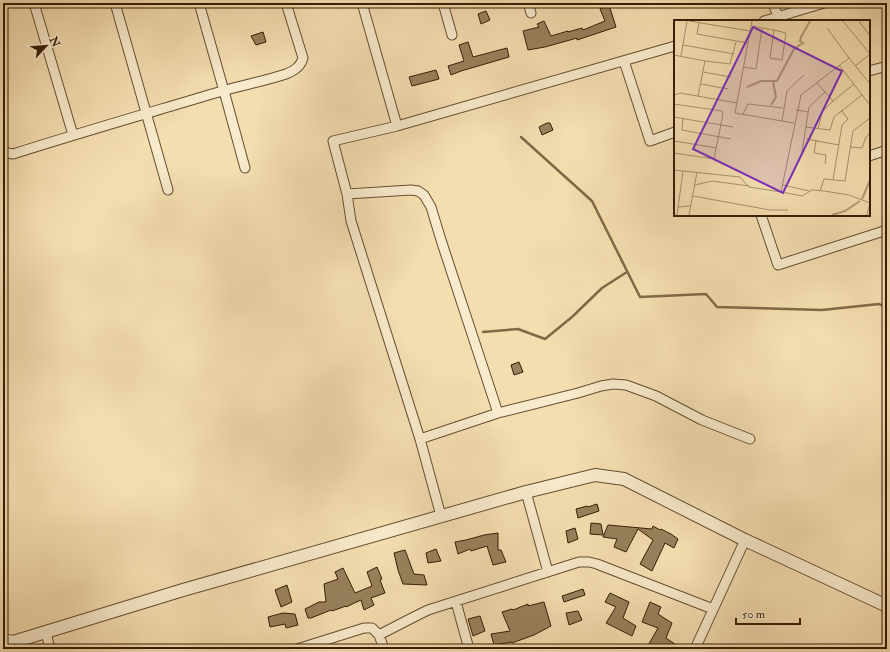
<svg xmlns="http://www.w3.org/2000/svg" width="890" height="652" viewBox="0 0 890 652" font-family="'IM FELL Double Pica',serif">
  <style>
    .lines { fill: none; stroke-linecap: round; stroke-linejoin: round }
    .stream { stroke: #816948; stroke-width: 2.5 }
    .building { fill: #98815d; stroke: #351d04 }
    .minor-casing { stroke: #654d2f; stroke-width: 11 }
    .tertiary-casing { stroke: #654d2f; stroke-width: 14 }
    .minor { stroke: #f8eacc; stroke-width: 9 }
    .tertiary { stroke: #f8eacc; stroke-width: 12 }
    .inset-river { fill: none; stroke: #b39c76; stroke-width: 2 }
    .inset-road { fill: none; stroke: #a8916b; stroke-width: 1 }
    .view { fill: #7b2cbf; fill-opacity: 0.15; stroke: #7b2cbf; stroke-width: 2 }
    .inset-edge { fill: none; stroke: #351d04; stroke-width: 2 }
  </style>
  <rect width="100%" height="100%" fill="#f4deb0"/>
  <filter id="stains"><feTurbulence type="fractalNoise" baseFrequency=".005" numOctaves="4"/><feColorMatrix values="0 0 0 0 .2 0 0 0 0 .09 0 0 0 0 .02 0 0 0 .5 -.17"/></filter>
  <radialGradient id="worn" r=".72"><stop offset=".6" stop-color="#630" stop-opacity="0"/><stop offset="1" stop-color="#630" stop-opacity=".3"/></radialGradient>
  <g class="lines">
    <path class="stream" d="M521,137L592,201L640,297L706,294L717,307L822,310L879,304L887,308
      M483,332L518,329L545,339L572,317L602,288L627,272"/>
  </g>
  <path class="building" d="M609,5L616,27L577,40V38L545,47L528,50L523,31L539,27L537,24L544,21L551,36L568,31V32L582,28L583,30L605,21L600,9Z
    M486,11L490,20L481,24L478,14Z
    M263,32L266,42L256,45L251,36Z
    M468,42L473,57L507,48L509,57L461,71L451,75L448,66L464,61L459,45Z
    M436,70L439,79L412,86L409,77Z
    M547,123H550L553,130L542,135L539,127Z
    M519,362L523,372L514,375L511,365Z
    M597,504L599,511L578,518L576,509L587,506L588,507Z
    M591,523L601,524L603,535L590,534Z
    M608,525L652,529L653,526L660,530L661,529L671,534L678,539L674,548L665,543L652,571L640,564L653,540L638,529L626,552L614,547L617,539L603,537Z
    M575,528L578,539L568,543L566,531Z
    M498,533V550H501L506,562L493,565L487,546L471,551L470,549L458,554L455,542L466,540L484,535Z
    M436,549L441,561L428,563L426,553Z
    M405,550L414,574L424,575L427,585L403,584L398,570L394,553Z
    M377,567L382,579L380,580L385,593L371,598L374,605L364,610L361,600L346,607V606L332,611L331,610L311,618H308L305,609L319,602H326L324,584L338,579L335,572L343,568L355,593L372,586L367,572Z
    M287,585L292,602L281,607L275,590Z
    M583,589L585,595L564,602L562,596Z
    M610,593L629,602L623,618L636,626L632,636L606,623L616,607L605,602Z
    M544,602L551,626L534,635L512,643V642L494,645L491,634L510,631L502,612L512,609L513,610L528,604V606Z
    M650,602L661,607L658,614L672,623L666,638L682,649H646L658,628L642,622Z
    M578,611L582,620L569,625L566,613Z
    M283,613L295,614L298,625L286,628L285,624L270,627L268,617Z
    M480,616L485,631L473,636L468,619Z"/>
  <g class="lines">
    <defs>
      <path id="minor" d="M34,3L73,135
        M115,3L168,190
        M199,3L224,91L245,168
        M362,3L397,126
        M443,3L452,35
        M528,3L531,13
        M773,3L778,17
        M764,21L824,3
        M624,61L650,141L675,132
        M869,71L887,66
        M3,152L13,154C82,132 152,112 222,91C243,85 265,81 286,74C294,71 301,66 303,58L286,3
        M869,156L887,150
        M347,194L411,190L418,191L424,195L431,207L441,240L498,413
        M761,215L778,265L887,230
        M420,439L498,413L578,393L601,386L613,384L626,385L656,396L702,420L750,439
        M526,492L548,572
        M441,516L420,439L351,221L347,194L333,141L397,126L675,46
        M456,602L469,649
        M46,632L50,649
        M379,635L384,649
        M297,649L364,628H372L379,635L408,620L428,610L579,562H589L597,564L713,609
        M695,649L745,540"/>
      <path id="tertiary" d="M3,640L13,642L183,590L526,492L595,475L624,479L745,540L887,606"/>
    </defs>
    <use href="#minor" class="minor-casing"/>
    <use href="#tertiary" class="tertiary-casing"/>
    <use href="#minor" class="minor"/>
    <use href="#tertiary" class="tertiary"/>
  </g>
  <g transform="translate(674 20)">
    <rect width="196" height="196" fill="#f4deb0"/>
    <path class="inset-river" d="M73,67L87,61H103L120,29L129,23L126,21L127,17L136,1M97,85L102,77L99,62M188,179L196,160M158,195L171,191L186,181"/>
    <path class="inset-road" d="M15,1L76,11M78,1L61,93L120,103M169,1L196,34M185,1L196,16M25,3L23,14L74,23M77,6L88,8L100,10L112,13L108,40L96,38L100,10M153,8L175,38M9,25L60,34M0,35L31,41M7,36L13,1M165,45L196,85M181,46L196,34M69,47L82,49L88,8M29,52L57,57M143,63L159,81L180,64M27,64L54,69M0,75L6,73L63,83M24,76L31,41L56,44L62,22M0,84L48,91L49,94L40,139L0,133M122,90L134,92M69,94L74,84L109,88M0,97L59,107M9,98L8,110L57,119M108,101L113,71L130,55M132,107L156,110L160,97L188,75M144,109L148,92L159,81M132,119L165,125M0,121L43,128M142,121L140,133L152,135L151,144M177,127L188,128L192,117L196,113M128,132L135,87L151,72M0,150L66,157L75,167L107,172L127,75L175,38L196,64M159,160L168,105L174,99L167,90M21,165L38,161L75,166M109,165L135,171M146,171L150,159L171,161L179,111L196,98M107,172L128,176L138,170L150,171L175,175L196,183M19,176L96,190H114M4,187L17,186M3,195L9,151M15,195L23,152M193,195L196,183"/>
    <path class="view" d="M79,7L168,51L109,173L19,129Z"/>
    <rect width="196" height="196" class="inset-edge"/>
  </g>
  <rect width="890" height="652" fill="none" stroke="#f4deb0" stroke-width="16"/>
  <rect x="4" y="4" width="882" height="644" fill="none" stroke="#351d04" stroke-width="2"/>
  <rect x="8" y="8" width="874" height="636" fill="none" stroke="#351d04"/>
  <g transform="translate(46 46) rotate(64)" stroke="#f8eacc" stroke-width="3" paint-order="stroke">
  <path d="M0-3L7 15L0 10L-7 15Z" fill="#351d04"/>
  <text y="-6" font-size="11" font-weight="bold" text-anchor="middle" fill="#351d04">N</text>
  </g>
  <path d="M736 618v6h64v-6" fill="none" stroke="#351d04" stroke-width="2"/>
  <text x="742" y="618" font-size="12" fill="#351d04" stroke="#f8eacc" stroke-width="3" paint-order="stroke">50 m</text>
  <rect width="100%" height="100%" filter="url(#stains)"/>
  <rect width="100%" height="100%" fill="url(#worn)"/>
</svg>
